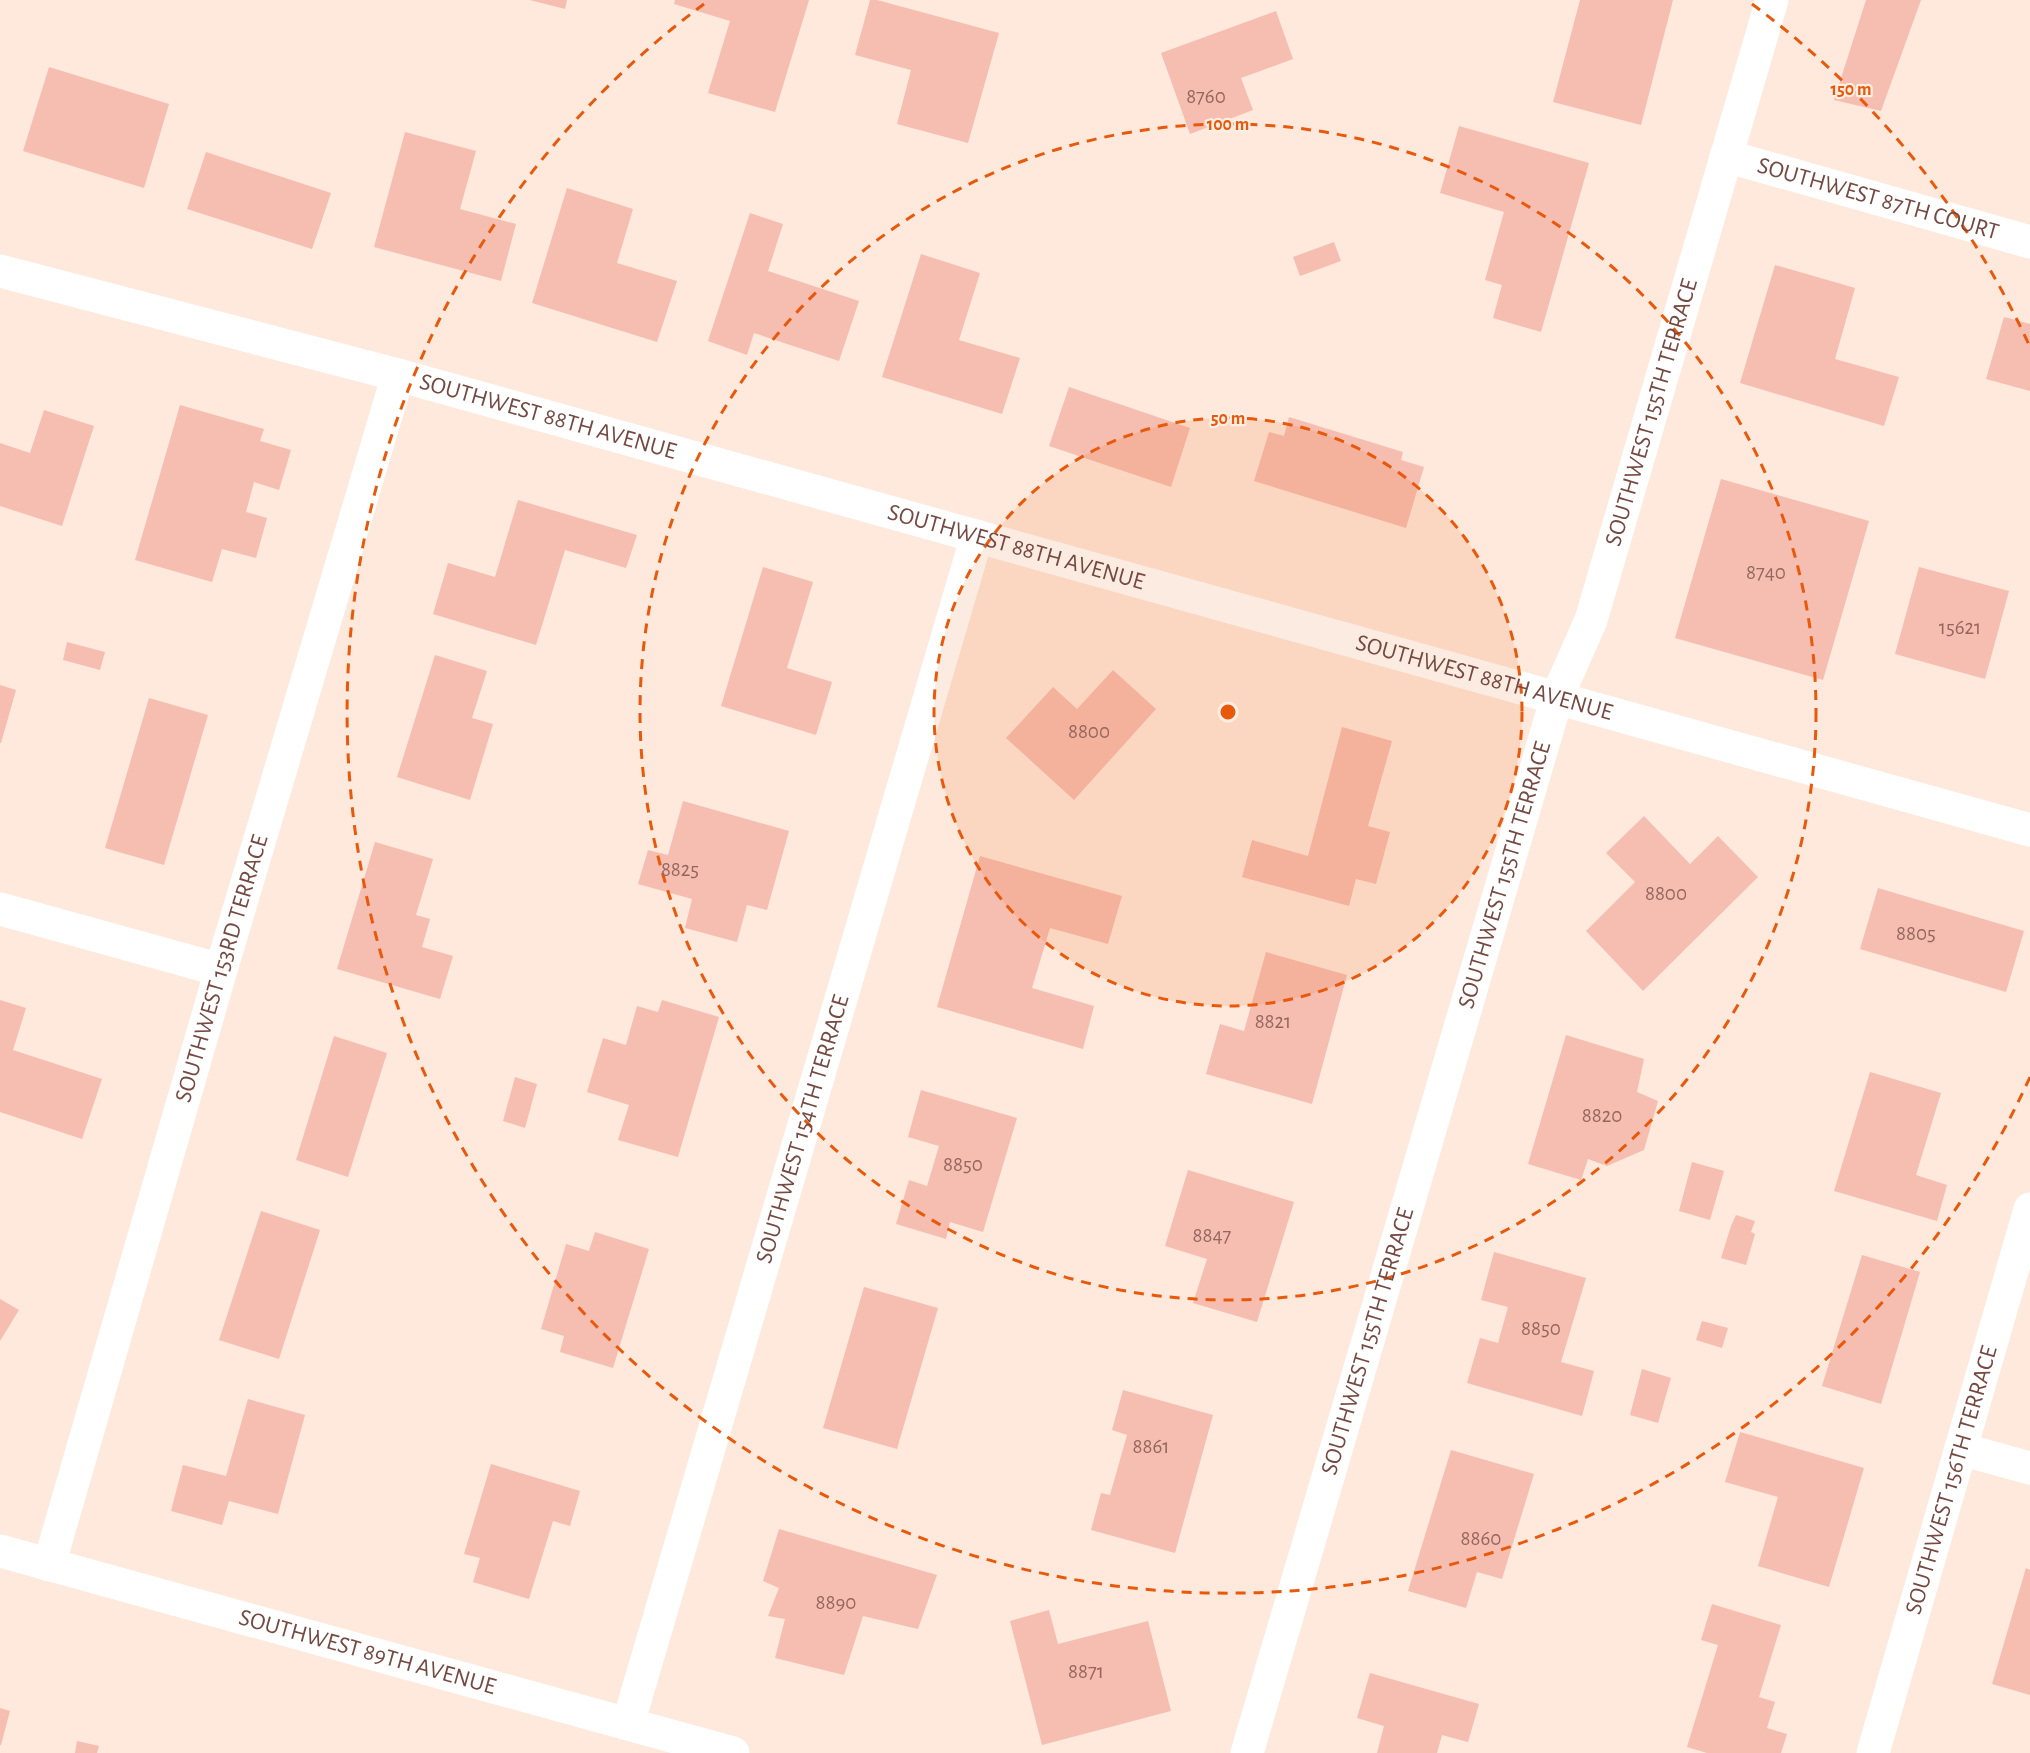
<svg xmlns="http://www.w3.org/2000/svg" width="2030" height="1753" viewBox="0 0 2030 1753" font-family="'Alegreya Sans',sans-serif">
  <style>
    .building { fill: #f6bdb1 }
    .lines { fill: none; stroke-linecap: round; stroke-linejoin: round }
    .minor { stroke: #fff; stroke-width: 33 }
    .ring { fill: none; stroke: #e8590c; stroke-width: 3; stroke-dasharray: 10 8 }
    .labels { text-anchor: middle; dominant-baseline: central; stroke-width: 4.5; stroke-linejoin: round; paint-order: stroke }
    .number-label { font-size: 21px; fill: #95675e }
    .street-label { font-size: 24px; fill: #754a43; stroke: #ffeee4 }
    .centre { fill: #e8590c; stroke: #ffeee4; stroke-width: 3 }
    .ring-label { font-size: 18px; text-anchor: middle; font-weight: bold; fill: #e8590c; stroke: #ffeee4; stroke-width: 4.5; stroke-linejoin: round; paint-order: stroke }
  </style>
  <rect width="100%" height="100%" fill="#fee9dc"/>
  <path class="building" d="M530,0H567L565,9Z
    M675,0H809L775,112L708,93L730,21L674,4Z
    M870,0H877L999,33L968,143L897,124L911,70L855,55Z
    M1580,0H1673L1641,125L1553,102Z
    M1866,0H1921L1881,111L1834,100Z
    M1276,11L1293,59L1241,78L1253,110L1190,134L1161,53Z
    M49,67L169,104L144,188L23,151Z
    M1459,126L1589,163L1541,332L1493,318L1502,285L1485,280L1504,212L1440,193Z
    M405,132L476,151L460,209L516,224L501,281L374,247Z
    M206,152L331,193L312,249L187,209Z
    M567,188L633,209L617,263L677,281L657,342L532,303Z
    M750,213L783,224L768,271L859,301L839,361L754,333L747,355L708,341Z
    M1334,242L1341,261L1300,276L1293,257Z
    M921,254L980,273L959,340L1020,358L1002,414L882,377Z
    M1775,265L1855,288L1835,359L1899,377L1884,426L1740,383Z
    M2004,317L2030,324V391L1986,379Z
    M1069,387L1190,428L1171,487L1049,446Z
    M180,405L264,429L260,441L291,450L279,490L254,482L246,512L267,518L256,558L222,549L212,582L135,560Z
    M44,410L94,426L62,526L0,506V443L30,453Z
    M1289,417L1403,452L1401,460L1424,467L1406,528L1254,481L1269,432L1284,436Z
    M1721,479L1869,521L1823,680L1675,638Z
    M518,500L637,535L626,568L565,550L536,645L433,614L448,563L495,577Z
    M763,567L813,582L787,668L832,682L816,735L721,706Z
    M1919,567L2009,591L1985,679L1895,654Z
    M67,642L105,652L100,670L63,660Z
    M435,655L487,671L472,718L493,724L470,800L397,777Z
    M1113,670L1156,709L1074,800L1006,738L1053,687L1077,709Z
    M0,685L16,690L1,743H0Z
    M149,698L208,715L164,865L105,848Z
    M1342,727L1392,741L1368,826L1390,832L1376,884L1356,879L1349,906L1242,877L1252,840L1308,856Z
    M683,801L789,831L767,910L747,905L737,942L685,928L692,899L638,884L648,850L668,855Z
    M1644,816L1690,864L1718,836L1758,877L1643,991L1586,931L1635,882L1606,853Z
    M375,842L433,859L416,915L430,919L422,947L453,956L440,999L337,969Z
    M980,856L1122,896L1108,944L1050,928L1032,988L1094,1006L1083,1049L937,1007Z
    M1878,888L2024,931L2006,992L1860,949Z
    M1266,952L1347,975L1312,1104L1206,1074L1220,1024L1244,1031Z
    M0,1000L26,1008L13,1050L102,1079L82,1139L0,1112Z
    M662,1000L719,1017L678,1157L618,1140L629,1105L587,1092L603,1038L626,1045L637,1006L658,1012Z
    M1566,1035L1644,1059L1637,1092L1658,1101L1644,1150L1607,1166L1588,1159L1581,1180L1528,1164Z
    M334,1036L387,1053L348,1177L296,1160Z
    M1870,1072L1941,1093L1916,1175L1947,1185L1937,1221L1834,1191Z
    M515,1077L537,1084L525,1128L503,1121Z
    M921,1090L1017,1118L983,1232L950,1222L946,1239L896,1224L909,1180L927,1186L939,1146L908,1137Z
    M1692,1162L1724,1171L1710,1220L1679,1211Z
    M1188,1170L1294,1202L1257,1322L1193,1303L1207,1259L1165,1246Z
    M261,1211L320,1230L279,1359L219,1340Z
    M1736,1215L1755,1221L1751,1232L1755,1234L1746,1265L1721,1258L1731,1226Z
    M595,1232L649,1249L613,1368L560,1352L564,1336L541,1329L566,1244L589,1251Z
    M1494,1252L1586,1278L1561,1362L1594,1371L1582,1416L1467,1383L1480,1338L1498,1343L1508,1307L1481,1300Z
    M1862,1255L1920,1272L1881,1404L1822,1386Z
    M864,1287L938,1308L897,1449L823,1428Z
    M0,1299L19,1310L0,1341Z
    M1702,1321L1728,1328L1722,1348L1696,1340Z
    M1642,1369L1671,1378L1658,1423L1630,1415Z
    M1123,1390L1213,1415L1175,1553L1091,1530L1101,1493L1110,1495L1127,1435L1112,1430Z
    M248,1399L305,1415L278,1514L229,1501L222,1525L171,1511L183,1465L226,1476Z
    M1740,1432L1864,1468L1829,1587L1758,1566L1778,1497L1725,1482Z
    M1451,1450L1534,1474L1502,1579L1477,1572L1466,1608L1408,1591Z
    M491,1464L580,1491L570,1526L553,1521L529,1599L473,1582L480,1558L464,1554Z
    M779,1529L937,1575L918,1629L863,1616L844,1675L775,1658L785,1619L768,1616L779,1588L763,1581Z
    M2026,1568L2030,1570V1695L1992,1684Z
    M1712,1604L1781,1625L1759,1697L1775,1702L1767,1728L1787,1734L1781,1753H1707L1687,1747L1718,1645L1701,1640Z
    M1049,1610L1058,1644L1148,1621L1171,1711L1042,1745L1010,1621Z
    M1370,1673L1479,1704L1468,1742L1442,1735L1437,1753H1377L1384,1726L1357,1718Z
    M0,1708L10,1711L1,1745H0Z
    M77,1741L99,1746L97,1753H75Z"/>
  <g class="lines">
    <g class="minor">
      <path id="s1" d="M1726,156L2030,242"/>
      <path id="s2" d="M0,271L398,375L2030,830"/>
      <path d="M0,909L221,970"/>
      <path d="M1961,1449L2030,1468"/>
      <path id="s3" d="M0,1551L733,1753"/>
      <path id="s4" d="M49,1565L221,970L398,375"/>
      <path id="s5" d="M628,1724L977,536"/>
      <path id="s6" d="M1247,1753L1557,697L1591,620L1772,0"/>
      <path id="s7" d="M1873,1753L2030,1209"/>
    </g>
  </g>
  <circle cx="1228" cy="712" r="294" fill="#e8590c" fill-opacity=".12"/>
  <g class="ring">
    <circle cx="1228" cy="712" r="294"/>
    <circle cx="1228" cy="712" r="588"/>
    <path d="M2030 1077A881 881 0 1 1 704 4M1752 4A881 881 0 0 1 2030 347"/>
  </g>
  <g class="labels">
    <g class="number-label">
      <text x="1206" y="96">8760</text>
      <text x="1766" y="572">8740</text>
      <text x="1960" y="627">15621</text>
      <text x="1089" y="731">8800</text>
      <text x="680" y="869">8825</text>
      <text x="1666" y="893">8800</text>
      <text x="1916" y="933">8805</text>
      <text x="1273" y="1021">8821</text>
      <text x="1602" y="1115">8820</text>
      <text x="963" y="1164">8850</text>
      <text x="1212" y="1235">8847</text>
      <text x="1541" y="1328">8850</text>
      <text x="1151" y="1446">8861</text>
      <text x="1481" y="1538">8860</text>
      <text x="836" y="1602">8890</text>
      <text x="1086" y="1671">8871</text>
    </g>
    <g class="street-label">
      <text stroke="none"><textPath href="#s1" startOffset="158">SOUTHWEST 87TH COURT</textPath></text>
      <text stroke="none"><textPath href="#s6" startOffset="1401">SOUTHWEST 155TH TERRACE</textPath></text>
      <text stroke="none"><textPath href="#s2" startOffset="567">SOUTHWEST 88TH AVENUE</textPath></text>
      <text stroke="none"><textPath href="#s2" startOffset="1053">SOUTHWEST 88TH AVENUE</textPath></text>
      <text stroke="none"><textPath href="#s2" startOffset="1539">SOUTHWEST 88TH AVENUE</textPath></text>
      <text stroke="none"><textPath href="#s6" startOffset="915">SOUTHWEST 155TH TERRACE</textPath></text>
      <text stroke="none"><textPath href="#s4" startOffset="621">SOUTHWEST 153RD TERRACE</textPath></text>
      <text stroke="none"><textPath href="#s5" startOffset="620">SOUTHWEST 154TH TERRACE</textPath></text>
      <text stroke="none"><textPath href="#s6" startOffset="429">SOUTHWEST 155TH TERRACE</textPath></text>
      <text stroke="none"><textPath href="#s7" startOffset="284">SOUTHWEST 156TH TERRACE</textPath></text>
      <text stroke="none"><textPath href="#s3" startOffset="381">SOUTHWEST 89TH AVENUE</textPath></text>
    </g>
  </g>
  <circle cx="1228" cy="712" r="9" class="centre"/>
  <g class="ring-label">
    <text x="1851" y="95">150 m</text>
    <text x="1228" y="130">100 m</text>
    <text x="1228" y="424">50 m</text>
  </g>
</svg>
